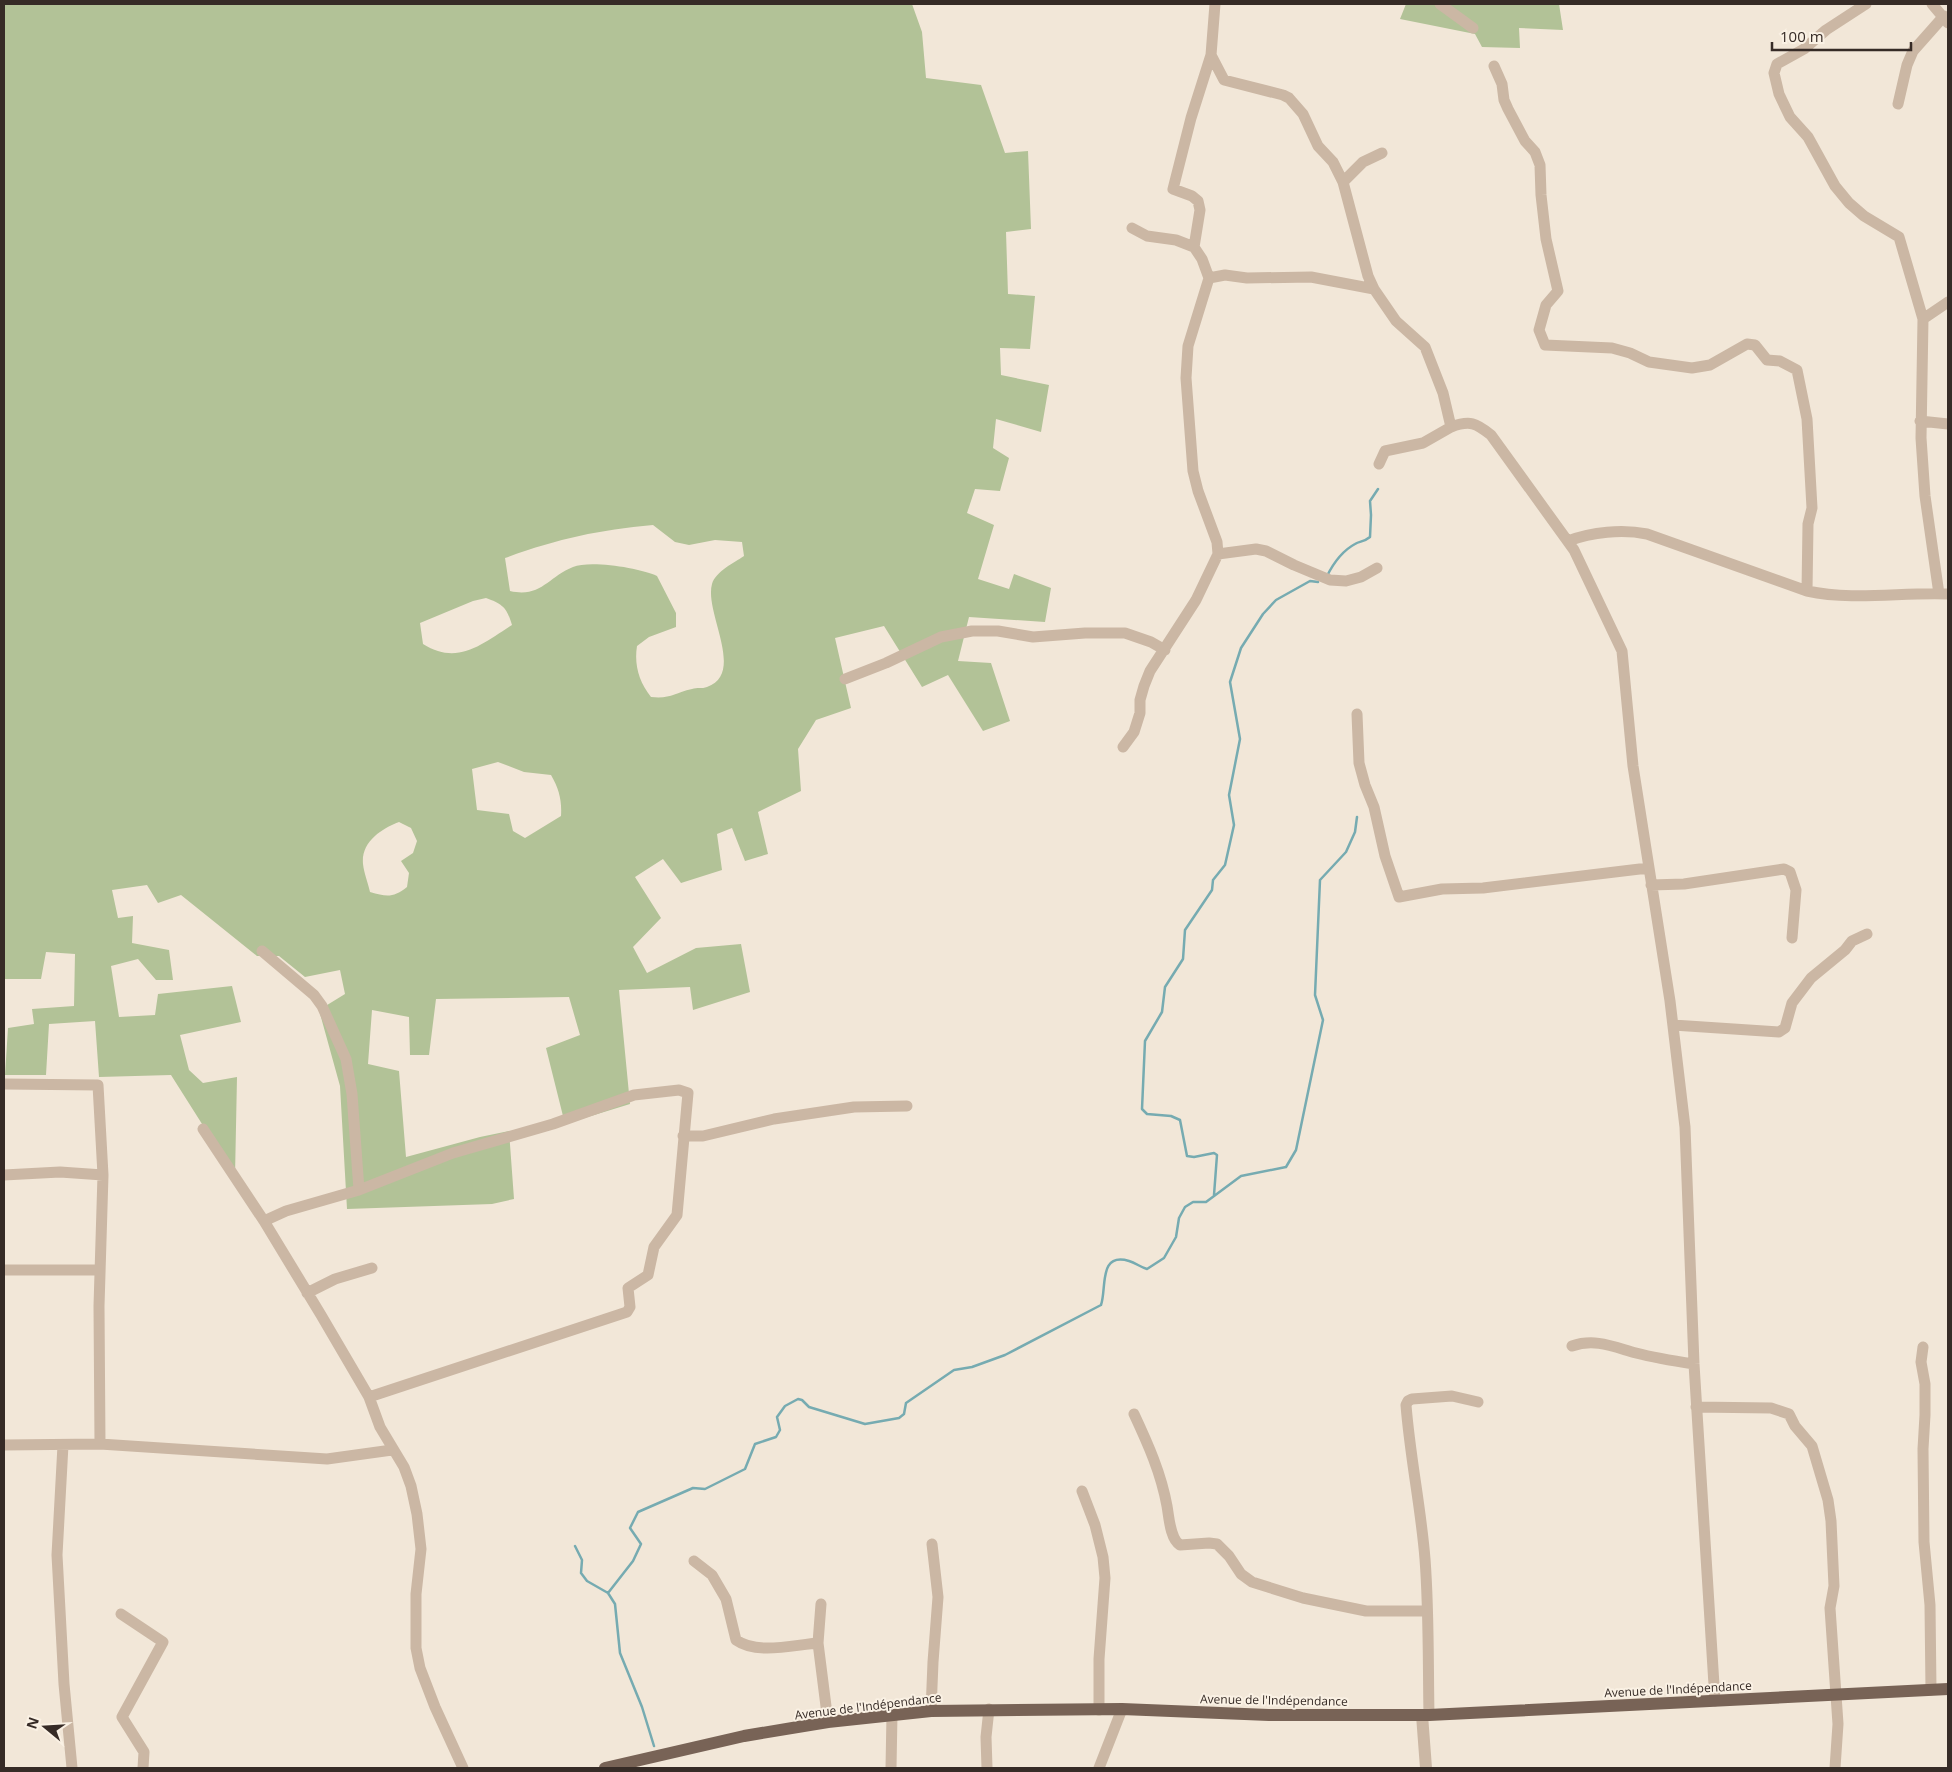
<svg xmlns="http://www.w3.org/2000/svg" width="1952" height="1772" viewBox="0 0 1952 1772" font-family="'Open Sans',sans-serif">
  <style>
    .green { fill: #b2c297; fill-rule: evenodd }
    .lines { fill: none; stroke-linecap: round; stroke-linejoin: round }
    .stream { stroke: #76abb1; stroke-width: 2.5 }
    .minor { stroke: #cbb7a4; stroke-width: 11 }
    .tertiary { stroke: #cbb7a4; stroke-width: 12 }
    .primary { stroke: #786356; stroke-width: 12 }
    .labels { text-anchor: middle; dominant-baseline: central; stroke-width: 4; stroke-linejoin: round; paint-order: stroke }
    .street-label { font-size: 12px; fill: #362b26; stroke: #faf1e4 }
  </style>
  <rect width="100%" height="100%" fill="#f2e7d8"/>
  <path class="green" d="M4,4H912L922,32L926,78L981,85L1005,153L1028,151L1031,229L1006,232L1008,294L1035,296L1030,349L1000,348L1001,375L1049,385L1041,432L996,419L993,448L1009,458L1000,491L975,489L967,513L994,525L978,579L1009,589L1014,574L1051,588L1045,622L969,617L958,661L991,663L1010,721L983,731L948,675L922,687L884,626L835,638L851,708L816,720L798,749L801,791L758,812L768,854L745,861L732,828L717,834L722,870L681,883L663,859L635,877L661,918L633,947L647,973L696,948L741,944L750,992L693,1010L690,987L619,990L630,1104L565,1124L546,1048L580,1035L569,997L436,999L429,1055H410L409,1017L372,1010L368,1064L399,1071L406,1157L480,1137L509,1131L514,1199L492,1204L347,1209L340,1086L319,1010L345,994L340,970L305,977L279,956H257L181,895L158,903L147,885L112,890L118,918L133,916L132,943L169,950L173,980H156L138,959L111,966L119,1017L155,1015L158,994L232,986L241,1022L180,1035L189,1070L203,1083L237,1077L235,1176L171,1075L99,1077L95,1021L49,1024L46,1075H5L8,1028L34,1024L32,1009L74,1006L75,954L46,952L41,979H4ZM653,525L675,542L689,545L715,540L742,542L744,556C734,563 716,571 712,584C704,612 746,673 707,687C702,689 697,687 692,689C674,693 671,699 651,697C639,682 634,665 637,646L649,637L676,627V613L657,576C640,568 590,560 573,567C548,577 541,598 510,591L505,558C557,539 598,530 653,525ZM486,598C503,604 507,608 512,625C482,644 458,666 423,644L420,623L473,601ZM498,762L524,772L551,775C559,789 562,800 561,816L525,838L513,831L509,814L477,810L472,769ZM399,822L411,828L417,841L413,853L401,861L409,873L407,887C393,898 387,897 370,892C368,883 364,873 363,864C361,842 381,829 399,822Z
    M1406,4H1559L1563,30L1519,28L1520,48L1482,47L1475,34L1400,19Z"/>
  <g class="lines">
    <path class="stream" d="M1327,576C1333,564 1342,551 1355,544C1360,541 1364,542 1370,537L1371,515L1370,501L1378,489
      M1214,1195L1217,1155L1214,1153L1194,1157L1187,1156L1180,1120L1171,1116L1147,1114L1142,1109L1145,1041L1162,1012L1165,987L1183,959L1185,930L1212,890L1213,880L1225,865L1234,825L1229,795L1240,739L1230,682L1241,648L1263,614L1276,600L1310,581L1318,582
      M575,1546L582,1560L581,1573L587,1581L608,1593L615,1604L620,1653L642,1707L654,1746
      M608,1593L633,1561L641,1544L630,1528L638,1512L693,1488L705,1489L745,1469L755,1444L776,1437L780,1430L777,1417L785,1406L798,1399L802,1400L809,1407L865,1424L899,1418L904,1414L906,1403L954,1370L972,1367L1005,1355L1101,1305C1107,1288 1098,1252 1129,1261C1136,1263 1140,1267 1147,1269L1164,1258L1176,1237L1179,1218L1185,1207L1193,1202H1206L1241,1176L1286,1167L1296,1150L1323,1020L1315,995L1320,880L1346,852L1355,832L1357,817"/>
    <path class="minor" d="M1440,4L1473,28
      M1866,4L1826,30L1804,49L1777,64L1774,73L1779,94L1790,117L1808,137L1835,186L1849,203L1864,216L1899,237L1923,319L1921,438L1925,496L1939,594
      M1932,4L1948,23
      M1211,55L1224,80L1283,95L1289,98L1303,114L1318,146L1333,162L1343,182L1368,276L1374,289
      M1494,66L1502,84L1504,100L1508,109L1525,141L1535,152L1540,165L1541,195L1546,239L1558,291L1546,305L1539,330L1545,345L1612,348L1630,353L1649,362L1692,368L1710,365L1747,344L1755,345L1767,360L1780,361L1797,370L1807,419L1812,508L1808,524L1807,591
      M1898,104L1907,65L1913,51L1944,16
      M1343,182L1363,162L1382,153
      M1194,247L1200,210L1198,201L1192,196L1173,189L1191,118L1211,55L1215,4
      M1209,278L1225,275L1247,278L1311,277L1374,289L1396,321L1425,347L1443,393L1451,427C1470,420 1476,423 1491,435L1574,550L1622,651L1633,766L1670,1001L1685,1127L1694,1364L1715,1701
      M1923,319L1948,302
      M1920,421L1948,424
      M1379,464L1385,451L1423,443L1451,427
      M1568,541C1592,532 1622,529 1647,534L1807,591C1854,601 1901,592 1948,594
      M1218,554L1256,549L1266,551L1294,565L1330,580L1346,581L1361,577L1377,568
      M845,679L886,663L941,637L972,631H998L1033,637L1085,633H1125L1151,642L1165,650
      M1357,714L1359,763L1365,785L1374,807L1385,856L1399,897L1442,889L1483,888L1648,868
      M1123,747L1134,732L1140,713V700L1144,686L1150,671L1196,600L1218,554L1217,542L1198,491L1193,471L1186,378L1188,346L1209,278L1202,259L1194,247L1176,240L1147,236L1132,228
      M1651,885L1684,884L1784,869L1790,872L1796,890L1792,938
      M262,951L314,995L322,1006L346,1059L352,1094L359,1190
      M1673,1025L1779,1032L1785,1028L1792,1003L1811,978L1845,950L1852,941L1867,934
      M4,1084L98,1085L103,1175
      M203,1129L264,1221L321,1315L369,1397L380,1427L404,1467L411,1486L417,1514L421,1549L416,1594V1648L420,1668L435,1707L463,1768
      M683,1136H703L774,1119L854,1107L907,1106
      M4,1175L60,1172L103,1175L99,1306L100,1444
      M264,1221L286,1211L359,1190L453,1153L553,1124L634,1095L679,1090L688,1093L677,1215L654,1247L648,1275L628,1288L630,1307L627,1312L369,1397
      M4,1270H100
      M307,1293L335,1279L372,1268
      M1572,1346C1595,1338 1614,1347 1636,1353C1655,1358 1674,1361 1694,1364
      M1923,1347L1921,1362L1925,1384V1415L1923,1449L1924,1542L1930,1605L1931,1690
      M1696,1407L1771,1408L1789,1414L1795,1426L1812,1446L1828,1500L1831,1521L1834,1586L1830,1608L1838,1724L1835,1768
      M1134,1414C1148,1444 1161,1473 1167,1506C1169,1517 1170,1539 1180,1545L1209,1543L1217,1544L1229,1556L1241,1574L1252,1582L1303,1598L1366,1611H1426
      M4,1445L100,1444L327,1459L392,1450
      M63,1445L57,1555L64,1684L72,1768
      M1082,1491L1095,1525L1103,1557L1105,1578L1099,1659V1710
      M694,1561L712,1575L726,1599L736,1640C757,1655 793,1645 818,1643
      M821,1604L818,1643L828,1722
      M121,1614L163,1642L122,1717L144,1752L143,1768
      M931,1711L933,1662L938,1597L932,1544
      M1429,1715C1428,1663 1429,1611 1425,1559C1421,1508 1410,1457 1406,1405L1408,1401L1412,1399L1452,1396L1478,1402
      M891,1768L892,1714
      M987,1768L986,1737L989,1709
      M1099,1768L1122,1709"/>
    <path class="tertiary" d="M1422,1715L1426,1768"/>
    <path class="primary" d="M605,1768L744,1736L828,1722L931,1711L1122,1709L1269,1715H1429L1948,1689"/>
  </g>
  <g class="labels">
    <g class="street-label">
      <text transform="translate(1678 1689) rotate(-3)">Avenue de l'Indépendance</text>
      <text transform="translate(1274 1700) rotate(1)">Avenue de l'Indépendance</text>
      <text transform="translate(868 1706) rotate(-7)">Avenue de l'Indépendance</text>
    </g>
  </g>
  <rect width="1952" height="1772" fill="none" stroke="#362b26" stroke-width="10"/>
  <g transform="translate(45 1727) rotate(288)" stroke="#faf1e4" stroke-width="4" paint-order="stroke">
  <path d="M0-4L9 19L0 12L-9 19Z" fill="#362b26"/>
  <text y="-8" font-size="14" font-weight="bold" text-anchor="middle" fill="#362b26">N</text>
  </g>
  <path d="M1772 42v8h139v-8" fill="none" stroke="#362b26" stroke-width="2.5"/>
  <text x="1780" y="42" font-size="15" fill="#362b26" stroke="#faf1e4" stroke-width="4" paint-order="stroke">100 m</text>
</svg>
